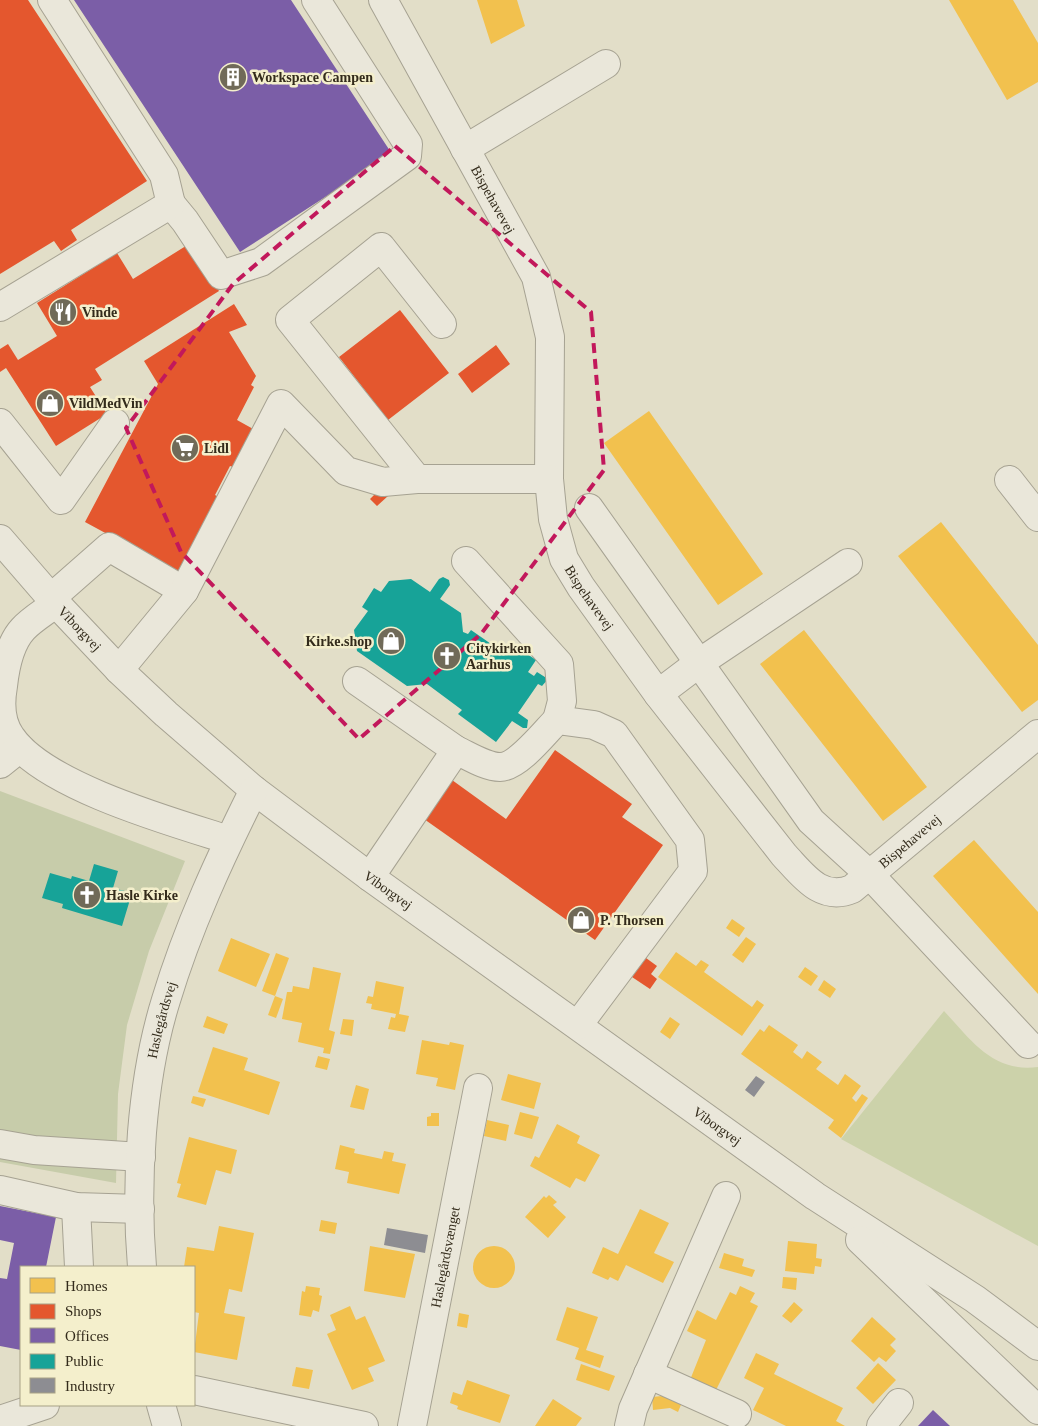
<svg xmlns="http://www.w3.org/2000/svg" width="1038" height="1426" viewBox="0 0 1038 1426" font-family="'Times New Roman',serif">
  <style>
    .green { fill: #ccd2aa }
    .cemetery { fill: #c7ccaa }
    .homes { fill: #f2c14e }
    .shops { fill: #e4572e }
    .offices { fill: #7b5ea7 }
    .public { fill: #17a398 }
    .industry { fill: #8d8d92 }
    .lines { fill: none; stroke-linecap: round; stroke-linejoin: round }
    .minor-casing { stroke: #a6a292; stroke-width: 30 }
    .minor { stroke: #eae7da; stroke-width: 28 }
    .marked { fill: none; stroke: #c2185b; stroke-width: 4; stroke-dasharray: 10 6; stroke-linejoin: round }
    .labels { text-anchor: middle; dominant-baseline: central; stroke-width: 5; stroke-linejoin: round; paint-order: stroke }
    .poi-label { font-size: 14px; font-weight: bold; fill: #332b1b; stroke: #f4efcc; text-anchor: start }
    .street-label { font-size: 14px; fill: #332b1b; stroke: #f4efcc }
  </style>
  <rect width="100%" height="100%" fill="#e2dec8"/>
  <path class="green" d="M944,1011C971,1040 993,1073 1038,1067V1246L841,1139Z"/>
  <path class="cemetery" d="M0,791L185,861L149,951L127,1025L118,1094L116,1183L0,1162Z"/>
  <path class="homes" d="M477,0H517L525,26L491,44Z
    M949,0H1013L1038,43V82L1007,100Z
    M649,411L763,574L718,605L604,443Z
    M941,522L1038,645V700L1022,712L898,556Z
    M804,630L927,787L883,821L760,664Z
    M974,840L1038,912V994L933,876Z
    M732,919L745,928L739,937L726,928Z
    M746,937L756,944L743,963L732,955Z
    M231,938L270,954L256,987L218,971Z
    M676,952L696,966L701,960L709,965L704,972L752,1007L757,1000L764,1005L742,1036L658,977Z
    M276,953L289,958L275,996L262,991Z
    M313,967L341,973L329,1030L335,1032L330,1054L323,1053L324,1048L298,1042L302,1023L282,1019L287,992H292L293,986L309,989Z
    M805,967L818,976L811,986L798,977Z
    M824,980L836,989L830,998L818,990Z
    M376,981L404,987L399,1014L409,1016L405,1032L388,1029L391,1017L395,1018L396,1014L371,1009L372,1004L366,1003L368,996L373,997Z
    M275,996L283,999L276,1018L268,1015Z
    M207,1016L228,1024L224,1034L203,1027Z
    M670,1017L680,1024L670,1039L660,1032Z
    M343,1019L354,1020L352,1036L340,1034Z
    M769,1025L798,1045L793,1052L802,1059L807,1051L822,1062L816,1069L838,1085L845,1074L861,1086L852,1098L856,1102L862,1094L868,1098L841,1138L828,1128L834,1120L741,1054L760,1029L764,1032Z
    M422,1040L449,1045L450,1042L464,1045L455,1090L436,1086L438,1078L416,1074Z
    M213,1047L248,1058L244,1070L280,1082L269,1115L198,1092Z
    M318,1056L330,1059L327,1070L315,1067Z
    M508,1074L541,1083L534,1109L501,1100Z
    M356,1085L369,1089L364,1110L350,1107Z
    M193,1096L206,1099L203,1107L191,1103Z
    M520,1112L539,1117L532,1139L514,1134Z
    M431,1113H439V1126H427V1117L431,1116Z
    M487,1120L509,1125L506,1141L484,1136Z
    M557,1124L580,1136L577,1143L600,1155L585,1182L576,1178L570,1188L530,1166L535,1156L539,1158Z
    M189,1137L237,1150L231,1174L216,1170L206,1205L177,1197L181,1184L177,1183Z
    M340,1145L355,1149L354,1153L382,1159L384,1151L394,1153L392,1161L406,1164L399,1194L347,1183L349,1172L335,1169Z
    M549,1195L557,1202L553,1205L566,1217L548,1238L525,1217L544,1196L546,1198Z
    M640,1209L669,1223L654,1253L674,1262L663,1283L626,1265L618,1281L610,1277L608,1280L592,1273L603,1247L618,1254Z
    M321,1220L337,1223L335,1234L319,1231Z
    M219,1226L254,1233L242,1292L229,1289L224,1313L245,1317L237,1360L194,1352L199,1313L194,1312V1267H184L187,1247L214,1251Z
    M788,1241L817,1244L816,1258L822,1259L821,1267L815,1266L814,1274L785,1271Z
    M370,1246L415,1254L405,1298L364,1291Z
    M473 1267a21 21 0 1 1 42 0a21 21 0 1 1-42 0Z
    M724,1253L744,1259L742,1266L755,1270L752,1277L719,1268Z
    M783,1277L797,1278L796,1290L782,1288Z
    M306,1286L320,1288L319,1295L322,1296L319,1312L313,1310L311,1317L299,1315L302,1291L305,1292Z
    M740,1286L755,1293L750,1302L758,1306L715,1392L690,1380L706,1340L687,1331L697,1310L716,1320L730,1292L736,1295Z
    M794,1302L803,1310L791,1323L782,1316Z
    M350,1306L356,1320L365,1316L385,1361L368,1368L374,1381L352,1390L327,1334L336,1330L330,1315Z
    M567,1307L598,1317L586,1350L604,1356L600,1368L575,1359L579,1348L556,1340Z
    M459,1313L469,1315L467,1328L457,1326Z
    M872,1317L896,1339L890,1345L896,1351L886,1362L879,1357L874,1362L851,1341Z
    M756,1353L779,1364L774,1374L843,1408L836,1421L845,1426H786L753,1410L764,1388L744,1378Z
    M878,1363L896,1380L873,1404L856,1388Z
    M581,1364L615,1376L609,1391L576,1380Z
    M296,1367L313,1370L309,1389L292,1386Z
    M467,1380L510,1395L500,1423L457,1409L458,1406L450,1403L453,1392L462,1395Z
    M672,1395L683,1400L678,1412L670,1408L653,1410L652,1397Z
    M553,1399L582,1418L576,1426H535Z"/>
  <path class="shops" d="M0,0H28L147,181L71,230L77,240L61,251L54,241L0,274Z
    M189,244L219,291L95,369L102,380L90,387L107,414L56,446L6,368L0,372V349L8,344L18,360L57,336L37,303L117,253L133,279Z
    M234,304L247,325L229,332L256,376L251,385L254,387L237,420L255,430L233,467L230,466L215,495L222,499L181,574L85,522L158,384L144,361Z
    M400,310L449,373L388,420L339,357Z
    M496,345L510,364L472,393L458,374Z
    M381,488L388,496L377,506L370,499Z
    M555,750L632,804L622,817L663,845L595,940L424,819L452,780L506,819Z
    M646,958L657,966L651,974L657,979L650,989L632,977Z"/>
  <path class="offices" d="M74,0H291L392,154L240,252Z
    M0,1206L56,1217L46,1267H21V1350L0,1346V1278L7,1279L14,1243L0,1240Z
    M933,1410L950,1426H918Z"/>
  <path class="public" d="M443,577L449,580L450,585L440,599L461,613L463,632L468,634L471,630L504,653L511,643L536,660L528,672L534,676L537,672L548,679L542,686L538,684L518,713L528,720L527,728H523L512,721L496,742L458,714L462,710L427,684L407,686L357,651L354,630L368,611L362,607L374,588L381,592L389,581L411,579L430,592L439,579Z
    M94,864L118,871L113,888L132,893L122,926L62,908L63,904L42,898L50,873L71,879L72,876L89,881Z"/>
  <path class="industry" d="M756,1076L765,1082L754,1097L745,1090Z
    M387,1228L428,1235L425,1253L384,1245Z"/>
  <g class="lines">
    <defs>
      <g id="minor">
        <path id="s1" d="M383,0L536,277L550,337L549,479L553,519L564,559L581,587L658,694L784,855C803,875 821,902 852,889L1038,734"/>
        <path d="M465,149L606,64"/>
        <path d="M171,204L185,221L221,275L261,262L407,156L408,144L316,0"/>
        <path d="M0,307L171,204L164,175L52,0"/>
        <path d="M0,423L61,500L115,423"/>
        <path d="M417,479L290,320L381,247L442,324"/>
        <path d="M1009,480L1038,517"/>
        <path d="M589,508L811,821L869,874L1028,1044"/>
        <path id="s2" d="M0,539L51,598L119,670L166,714L254,790L370,877L815,1196L975,1299L1038,1346"/>
        <path d="M466,561L559,664L562,701L557,720"/>
        <path d="M51,598L109,547L184,591"/>
        <path d="M56,603C45,612 32,619 23,629C10,643 5,668 3,686C0,703 0,722 11,737C44,786 172,822 229,840"/>
        <path d="M119,670L184,591L281,404L346,471L383,482L417,479H549"/>
        <path d="M357,681L456,750"/>
        <path d="M658,694L699,663L848,563"/>
        <path d="M0,764L20,748"/>
        <path d="M370,877L456,750C469,756 486,767 500,767C518,767 545,732 557,720L594,725L614,734L690,840L693,871L578,1025"/>
        <path d="M0,1144L34,1150L141,1157"/>
        <path d="M0,1190L76,1207L140,1209"/>
        <path d="M76,1207L79,1267"/>
        <path d="M860,1240L1038,1410"/>
        <path id="s3" d="M142,1267C135,1184 141,1080 166,1000C188,927 220,858 254,790"/>
        <path d="M648,1374L737,1414"/>
        <path d="M194,1390L364,1426"/>
        <path d="M161,1405L167,1426"/>
        <path d="M0,1420L45,1405"/>
        <path id="s4" d="M412,1426L478,1088"/>
        <path d="M629,1426L633,1409L726,1196"/>
        <path d="M881,1426L899,1403"/>
      </g>
    </defs>
    <use href="#minor" class="minor-casing"/>
    <use href="#minor" class="minor"/>
  </g>
  <path class="marked" d="M395,146L591,312L604,470L481,634L359,739L181,552L126,428L233,284Z"/>
  <defs>
    <symbol id="building-disc" viewBox="-11 -11 22 22"><circle r="9.5" fill="#706a58" stroke="#f4efcc"/><path d="M-4-6H4V6H1V3H-1V6H-4ZM-2.5-4.3h1.7v1.8h-1.7ZM.8-4.3h1.7v1.8H.8ZM-2.5-1h1.7V.8h-1.7ZM.8-1h1.7V.8H.8Z" fill="#fff"/></symbol>
    <symbol id="restaurant-disc" viewBox="-11 -11 22 22"><circle r="9.5" fill="#706a58" stroke="#f4efcc"/><path d="M-5-6h1v4h1v-4h1v4h1v-4h1v5L-1.5 .5V6h-2V.5L-5-1ZM5-6V6H3V1.5H1.5Q1.5-4 5-6Z" fill="#fff"/></symbol>
    <symbol id="shop-disc" viewBox="-11 -11 22 22"><circle r="9.5" fill="#706a58" stroke="#f4efcc"/><path d="M-5-2.5h2.3a2.7 3.5 0 0 1 5.4 0H5L5.5 6h-11ZM-1.5-2.5h3a1.5 2.3 0 0 0-3 0Z" fill="#fff"/></symbol>
    <symbol id="supermarket-disc" viewBox="-11 -11 22 22"><circle r="9.5" fill="#706a58" stroke="#f4efcc"/><path d="M-6-5.5h2.5l.6 2H6L4.5 2H-2.5L-4.4-4H-6ZM-1.5 3.2a1.3 1.3 0 1 0 .1 0ZM3 3.2a1.3 1.3 0 1 0 .1 0Z" fill="#fff"/></symbol>
    <symbol id="church-disc" viewBox="-11 -11 22 22"><circle r="9.5" fill="#706a58" stroke="#f4efcc"/><path d="M-1.2-6h2.4v3.5h3.3v2.4h-3.3V6h-2.4V-.1h-3.3v-2.4h3.3Z" fill="#fff"/></symbol>
  </defs>
  <g fill-rule="evenodd">
    <use href="#building-disc" x="217" y="61" width="32" height="32"/>
    <use href="#restaurant-disc" x="47" y="296" width="32" height="32"/>
    <use href="#shop-disc" x="34" y="387" width="32" height="32"/>
    <use href="#supermarket-disc" x="169" y="432" width="32" height="32"/>
    <use href="#shop-disc" x="375" y="625" width="32" height="32"/>
    <use href="#church-disc" x="431" y="640" width="32" height="32"/>
    <use href="#church-disc" x="71" y="879" width="32" height="32"/>
    <use href="#shop-disc" x="565" y="904" width="32" height="32"/>
  </g>
  <g class="labels">
    <g class="poi-label">
      <text x="252" y="77">Workspace Campen</text>
      <text x="82" y="312">Vinde</text>
      <text x="69" y="403">VildMedVin</text>
      <text x="204" y="448">Lidl</text>
      <text x="372" y="641" text-anchor="end">Kirke.shop</text>
      <text x="466" y="648">Citykirken<tspan x="466" dy="16">Aarhus</tspan></text>
      <text x="106" y="895">Hasle Kirke</text>
      <text x="600" y="920">P. Thorsen</text>
    </g>
    <g class="street-label">
      <text stroke="none"><textPath href="#s1" startOffset="228">Bispehavevej</textPath></text>
      <text stroke="none"><textPath href="#s1" startOffset="648">Bispehavevej</textPath></text>
      <text stroke="none"><textPath href="#s2" startOffset="120">Viborgvej</textPath></text>
      <text stroke="none"><textPath href="#s1" startOffset="1128">Bispehavevej</textPath></text>
      <text stroke="none"><textPath href="#s2" startOffset="525">Viborgvej</textPath></text>
      <text stroke="none"><textPath href="#s3" startOffset="249">Haslegårdsvej</textPath></text>
      <text stroke="none"><textPath href="#s2" startOffset="930">Viborgvej</textPath></text>
      <text stroke="none"><textPath href="#s4" startOffset="172">Haslegårdsvænget</textPath></text>
    </g>
  </g>
  <rect x="20" y="1266" width="175" height="140" fill="#f4efcc" stroke="#a7a185"/>
  <rect x="30" y="1278" width="25" height="15" fill="#f2c14e" stroke="#a7a185"/>
  <text x="65" y="1291" font-size="15" fill="#332b1b">Homes</text>
  <rect x="30" y="1304" width="25" height="15" fill="#e4572e" stroke="#a7a185"/>
  <text x="65" y="1316" font-size="15" fill="#332b1b">Shops</text>
  <rect x="30" y="1328" width="25" height="15" fill="#7b5ea7" stroke="#a7a185"/>
  <text x="65" y="1341" font-size="15" fill="#332b1b">Offices</text>
  <rect x="30" y="1354" width="25" height="15" fill="#17a398" stroke="#a7a185"/>
  <text x="65" y="1366" font-size="15" fill="#332b1b">Public</text>
  <rect x="30" y="1378" width="25" height="15" fill="#8d8d92" stroke="#a7a185"/>
  <text x="65" y="1391" font-size="15" fill="#332b1b">Industry</text>
</svg>
